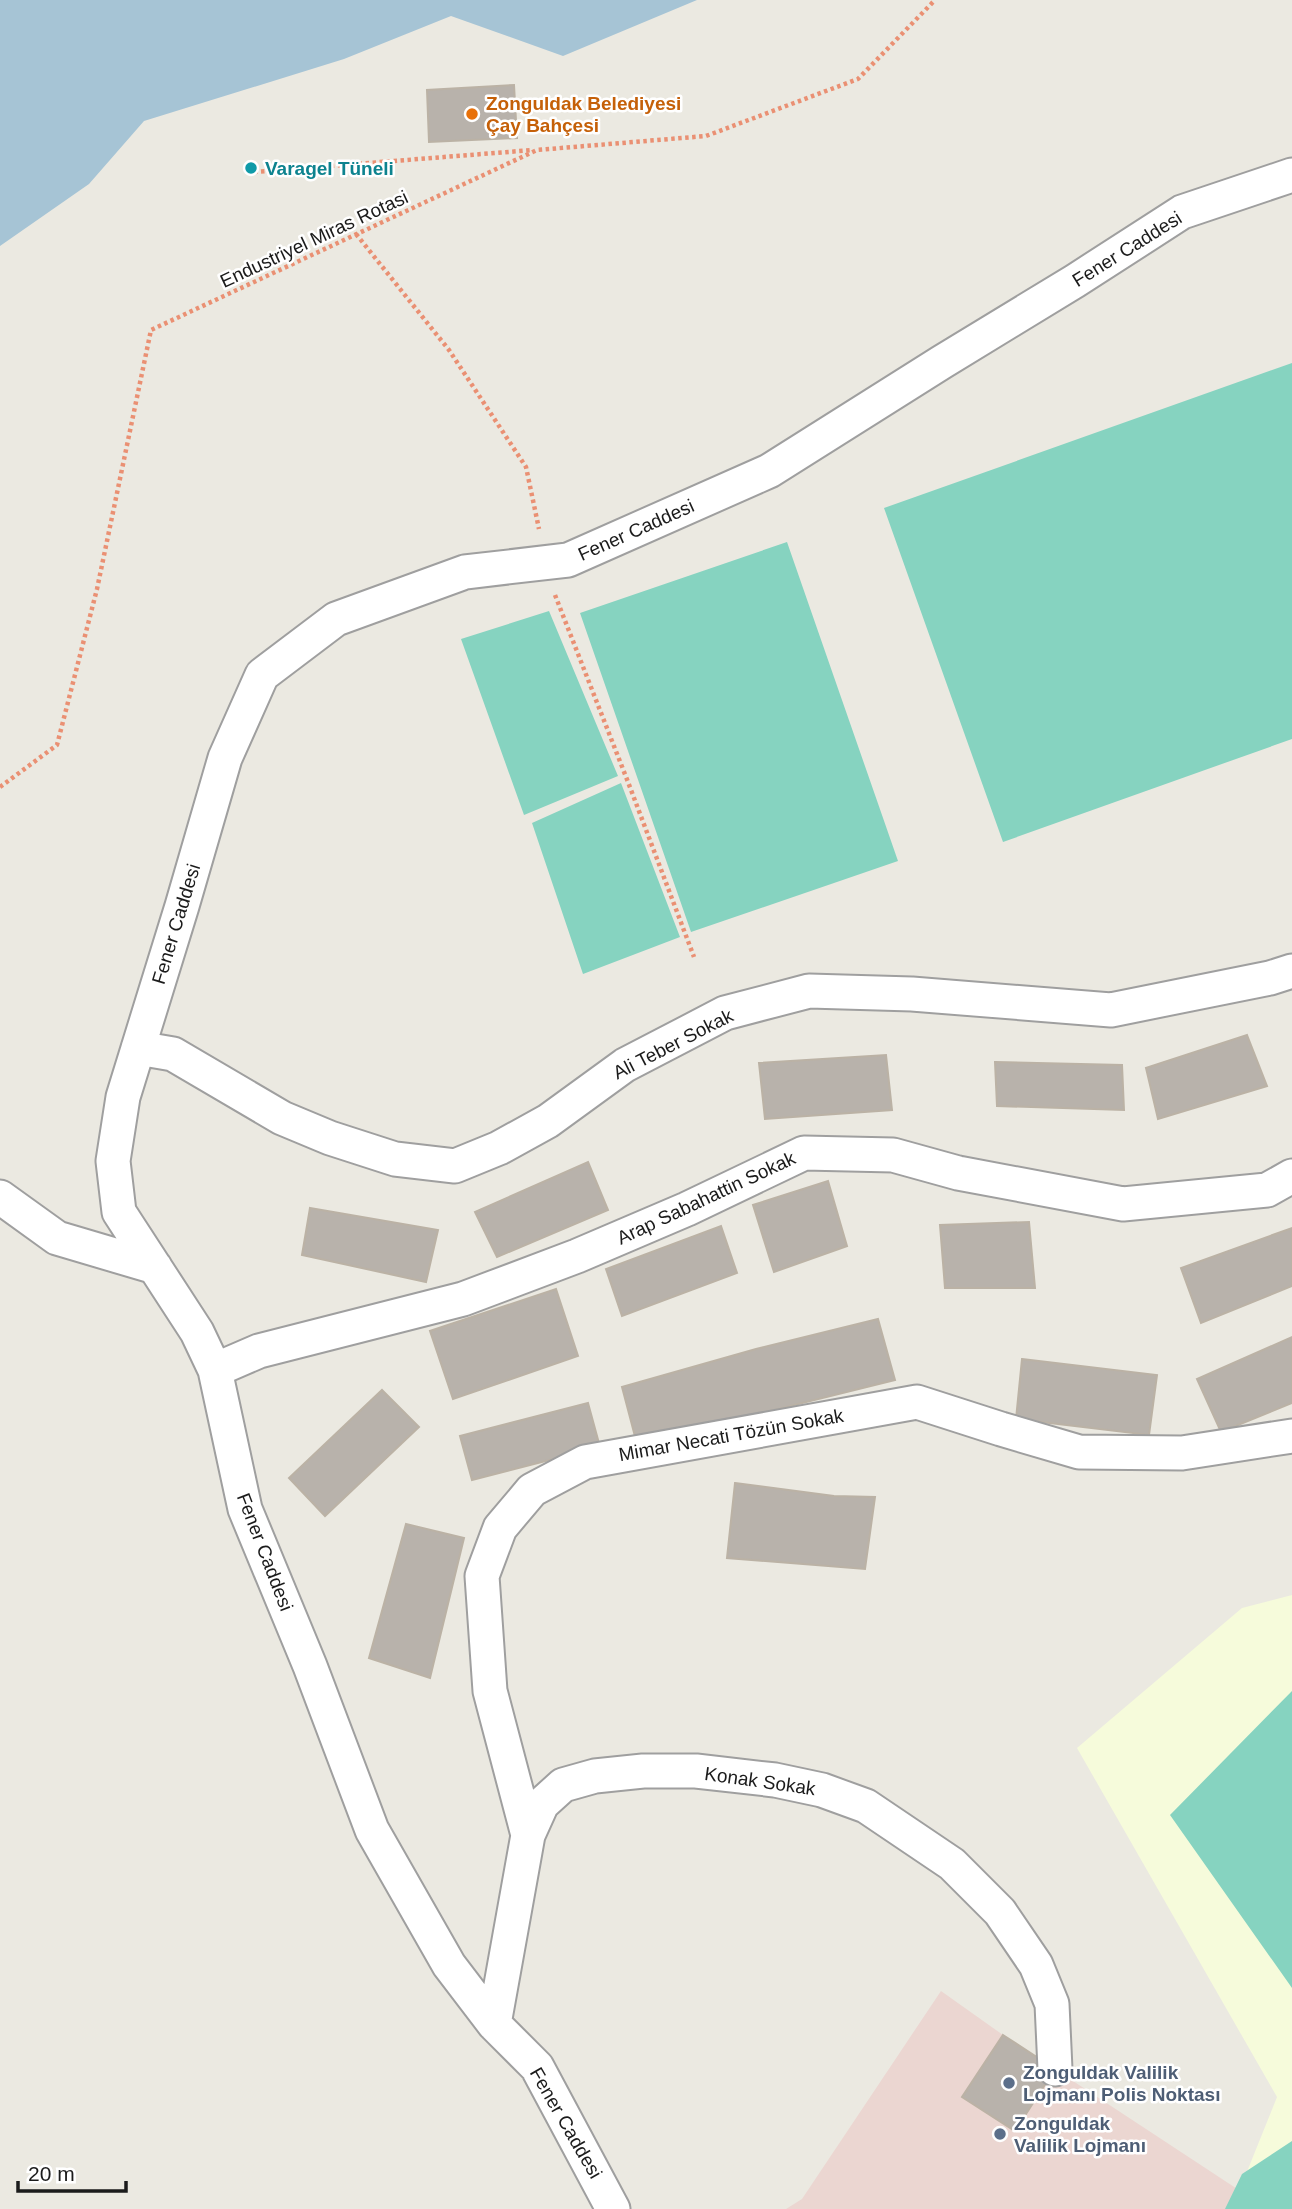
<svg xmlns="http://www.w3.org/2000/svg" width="1292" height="2209" viewBox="0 0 1292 2209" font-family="Arial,sans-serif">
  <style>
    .commercial { fill: #ebd6d1 }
    .education { fill: #f6fbdb }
    .pitch { fill: #86d3c0 }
    .water { fill: #a6c4d5 }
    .building { fill: #b8b2ab; stroke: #bbb2a5; stroke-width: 2 }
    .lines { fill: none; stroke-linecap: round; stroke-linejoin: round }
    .minor-casing { stroke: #9f9f9f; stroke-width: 37 }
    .path { stroke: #ea9073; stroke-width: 4.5; stroke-dasharray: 3.5 3.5; stroke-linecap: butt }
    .minor { stroke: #fff; stroke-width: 33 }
    .food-dot { fill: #e8710a; stroke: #fff; stroke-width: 2.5 }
    .culture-dot { fill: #0f9aa8; stroke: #fff; stroke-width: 2.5 }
    .service-dot { fill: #5c6f8a; stroke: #fff; stroke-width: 2.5 }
    .labels { text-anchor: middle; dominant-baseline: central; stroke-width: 5; stroke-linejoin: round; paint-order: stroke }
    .food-label { font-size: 19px; font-weight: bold; fill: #c56008; stroke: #fff; text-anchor: start }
    .culture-label { font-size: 19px; font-weight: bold; fill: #0d838f; stroke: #fff; text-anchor: start }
    .street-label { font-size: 19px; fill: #1b1b1b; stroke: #fff }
    .service-label { font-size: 19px; font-weight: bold; fill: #4e5e75; stroke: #fff; text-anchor: start }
  </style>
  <rect width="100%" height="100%" fill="#ebe9e1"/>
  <path class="commercial" d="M941,1991L1003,2035L1257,2202L1252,2209H786L802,2199Z"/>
  <path class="education" d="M1292,1595V2209H1232L1277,2097L1077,1748L1242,1608Z"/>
  <path class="pitch" d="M1292,363V739L1003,842L884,508Z
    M787,542L898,861L691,932L580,613Z
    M549,611L618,776L524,815L461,639Z
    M621,783L680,937L583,974L532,823Z
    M1292,1691V1988L1170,1815Z
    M1292,2141V2209H1225L1242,2174Z"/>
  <path class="water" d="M0,0H697L563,56L451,16L344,59L144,121L89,184L0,246Z"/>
  <path class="building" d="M514,85L517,138L429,142L427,90Z
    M1247,1035L1267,1086L1158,1119L1146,1068Z
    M886,1055L892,1110L765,1119L759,1063Z
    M995,1062L1122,1065L1124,1110L997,1106Z
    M588,1162L608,1210L497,1257L475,1212Z
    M828,1181L847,1246L774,1272L753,1205Z
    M310,1208L438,1230L426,1282L302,1255Z
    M1029,1222L1035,1288H945L940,1225Z
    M721,1226L737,1273L622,1316L606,1269Z
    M1292,1228V1286L1201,1323L1181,1268Z
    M556,1289L578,1356L453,1399L430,1331Z
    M878,1319L895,1380L637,1444L622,1387L756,1349Z
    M1292,1337V1403L1221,1432L1197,1379Z
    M1022,1359L1157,1375L1149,1435L1016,1419Z
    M382,1390L419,1427L325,1516L289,1478Z
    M588,1403L600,1447L472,1480L460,1436Z
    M735,1483L834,1496L875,1497L865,1569L727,1558Z
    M406,1524L464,1538L430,1678L369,1658Z
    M1003,2035L1055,2069L1015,2131L962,2097Z"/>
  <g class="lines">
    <defs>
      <path id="minor" d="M138,1048L173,1054L282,1118L330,1138L395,1159L455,1166L499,1148L548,1121L625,1065L725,1013L809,991L912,994L1111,1010L1270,978L1292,971
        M0,1197L57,1238L155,1267
        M215,1370L259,1351L463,1299L577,1256L687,1209L804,1153L893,1155L958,1173L1123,1204L1267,1190L1292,1176
        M528,1835L490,1691L482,1576L500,1528L532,1490L585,1462L917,1402L1001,1429L1079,1452L1182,1453L1292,1436
        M494,2024L528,1835L542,1804L563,1785L595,1776L643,1771H696L775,1780L822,1790L866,1806L952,1864L1000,1912L1036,1965L1052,2004L1055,2069
        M613,2209L537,2067L494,2024L449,1965L372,1830L310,1666L245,1509L215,1370L197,1332L119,1212L113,1161L123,1097L182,906L225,758L262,675L336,619L465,572L568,560L769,471L942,362L1075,281L1182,212L1292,175"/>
    </defs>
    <use href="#minor" class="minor-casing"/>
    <path class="path" d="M254,172L533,150
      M356,234L449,350L526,467L539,529
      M555,595L628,782L694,957
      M0,787L57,745L97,589L151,330L537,150L706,136L858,79L935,0"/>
    <use href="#minor" class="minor"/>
  </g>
  <circle class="food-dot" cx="472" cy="114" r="7"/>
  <circle class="culture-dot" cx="251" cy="168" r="7"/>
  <g class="service-dot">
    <circle cx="1009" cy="2083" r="7"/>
    <circle cx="1000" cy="2134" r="7"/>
  </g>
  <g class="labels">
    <g class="food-label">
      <text x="486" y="103">Zonguldak Belediyesi<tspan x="486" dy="22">Çay Bahçesi</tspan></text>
    </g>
    <g class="culture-label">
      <text x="265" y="168">Varagel Tüneli</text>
    </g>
    <g class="street-label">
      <text transform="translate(314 239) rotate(-25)">Endustriyel Miras Rotasi</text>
      <text transform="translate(1127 249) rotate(-32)">Fener Caddesi</text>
      <text transform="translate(636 530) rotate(-24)">Fener Caddesi</text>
      <text transform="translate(176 924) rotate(-73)">Fener Caddesi</text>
      <text transform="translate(673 1044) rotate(-27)">Ali Teber Sokak</text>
      <text transform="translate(706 1198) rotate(-25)">Arap Sabahattin Sokak</text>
      <text transform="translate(731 1435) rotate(-10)">Mimar Necati Tözün Sokak</text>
      <text transform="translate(265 1552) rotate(69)">Fener Caddesi</text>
      <text transform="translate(760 1781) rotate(8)">Konak Sokak</text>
      <text transform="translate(566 2123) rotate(60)">Fener Caddesi</text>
    </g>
    <g class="service-label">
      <text x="1023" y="2072">Zonguldak Valilik<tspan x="1023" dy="22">Lojmanı Polis Noktası</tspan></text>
      <text x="1014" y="2123">Zonguldak<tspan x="1014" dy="22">Valilik Lojmanı</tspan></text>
    </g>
  </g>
  <path d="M18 2181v10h108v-10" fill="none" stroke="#1b1b1b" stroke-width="3.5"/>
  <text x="28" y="2181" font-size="21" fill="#1b1b1b" stroke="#ffffff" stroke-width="5" paint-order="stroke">20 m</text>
</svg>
